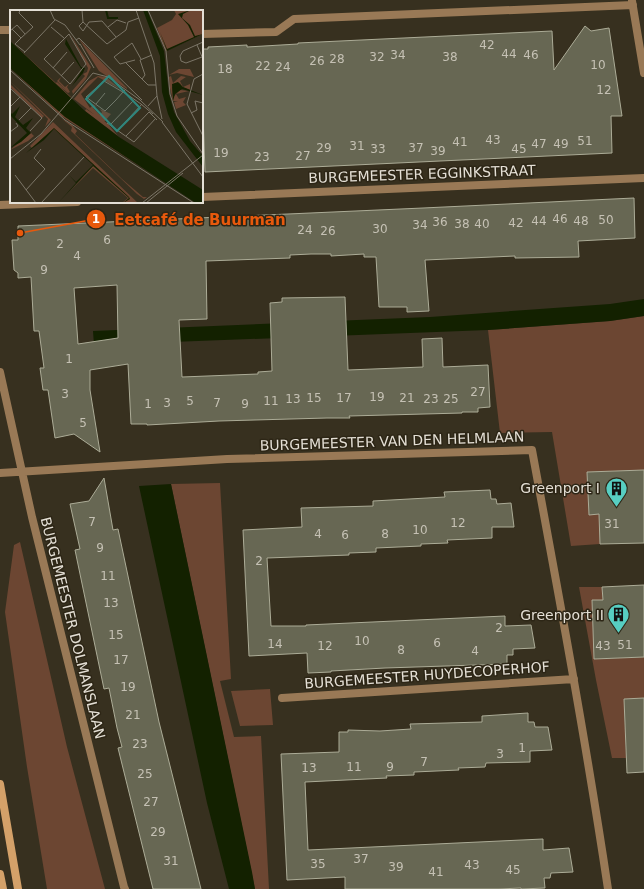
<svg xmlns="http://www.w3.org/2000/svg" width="644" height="889" viewBox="0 0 644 889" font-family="'DejaVu Sans',sans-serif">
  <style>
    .green { fill: #6c4632 }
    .water { fill: #132100 }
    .building { fill: #676753; stroke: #acac97; fill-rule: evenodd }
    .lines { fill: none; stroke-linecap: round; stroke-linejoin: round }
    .street { stroke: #997956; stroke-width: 8 }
    .secondary { stroke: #d4a169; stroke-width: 8 }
    .labels { text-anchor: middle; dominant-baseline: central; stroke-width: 3; stroke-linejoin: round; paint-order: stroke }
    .number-label { font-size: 12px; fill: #c5c1b4 }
    .street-label { font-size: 14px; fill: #e4dfd5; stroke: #2d2616 }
    .poi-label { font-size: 14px; fill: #e4dfd5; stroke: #2d2616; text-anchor: end }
    .inset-river { fill: none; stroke: #132100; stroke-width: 2 }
    .inset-road { fill: none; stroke: #7c7668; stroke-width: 1 }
    .view { fill: #2f867d; fill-opacity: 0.15; stroke: #2f867d; stroke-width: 2 }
    .inset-edge { fill: none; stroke: #e4dfd5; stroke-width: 2 }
    .leader { fill: none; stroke: #e8590c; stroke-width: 1.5 }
    .callout-dot { fill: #e8590c; stroke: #2d2616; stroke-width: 1.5 }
    .mark-label { font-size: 12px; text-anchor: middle; font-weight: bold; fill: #fff }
    .callout-label { font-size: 15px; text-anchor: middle; font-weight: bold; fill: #e8590c; stroke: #2d2616; stroke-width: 3; stroke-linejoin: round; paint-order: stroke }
  </style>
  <rect width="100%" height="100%" fill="#37301f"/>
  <path class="green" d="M644,316V470L587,473L589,514H599L600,544L571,546L552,432L500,433L488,330L610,321Z
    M220,483L231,679L220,681L234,737L261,736L269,889H255L171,484Z
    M20,542L67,747L105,889H47L27,767L5,612L14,545Z
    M579,587H602L603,600L592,601L594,659L644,657V698L624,699L626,758H612L596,680Z
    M270,689L273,725L240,726L231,691Z"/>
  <path class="water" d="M644,299V316L610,321L488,330L94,345L93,331L430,317L610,304Z
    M171,484L252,872L255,889H229L207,803L139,486Z"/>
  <path class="building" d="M585,26L591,31L609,28L622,116H611L612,153L205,172L202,84V49H208V47L247,45V47L298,44V43L319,42L552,31L554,70Z
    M634,198L635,238L578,241L579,257L515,258V256L425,260L429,311L407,312V307H379L376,257H364V254L331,256V254H311L290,255V258L206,261L207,319L179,320L182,377L258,374V372L272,371L270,303L282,302V298L345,297L348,370L423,367L422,339L442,338L443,367L488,365L490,407L478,408V412H462V413L349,416L350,418H327L219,421L147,425V424H131L128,364L90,370V390L100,452L74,434L55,438L48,390H43L40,368H44L39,331H34L31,277L18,278V273L14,270L12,240H18V226L423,208ZM117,285L118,338L78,344L74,288Z
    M644,470V543L600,544L599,514L589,515L587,472Z
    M104,478L113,530L118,529L159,722L201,889H153L118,748L122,747L117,728L109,688L104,689L75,550L80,549L70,504L89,501Z
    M490,490L491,499H496L497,504L511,503L514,527H492V538L447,540L448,543L421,544V546L376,548V552L349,553V555L267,558L271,626H306V625L505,616V626L531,625L535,648L513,649V655H507V664L385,668L331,671V672L308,673L307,653L249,656L243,530L302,527L301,508L373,506V501L445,497L444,492Z
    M644,585V657L594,659L592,600H603L602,587Z
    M644,698V772L627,773L624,699Z
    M528,713V722H534L535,727H548L552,750L530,751V762L486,763L485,767L458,768L459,770L414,772V775L386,776L387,778L305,782L308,850L543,839V850L569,848L573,872L551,873L550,878H544L545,888L521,889V888L499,889H345V877L287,880L281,754L339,752V732H348V730L380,731L411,729L410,724L482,722V716Z"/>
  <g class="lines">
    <path class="street" d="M632,1L644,73
      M0,30H11
      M202,34L276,32L294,19L633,5
      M202,197L644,178
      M0,205L77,202
      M0,372L32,517L124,887L125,889
      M0,473L227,459L532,450C559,596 586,742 608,889
      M282,698L574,679"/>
    <path class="secondary" d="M0,784L18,889
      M0,874L3,889"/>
  </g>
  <defs>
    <symbol id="building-pin" viewBox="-11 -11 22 30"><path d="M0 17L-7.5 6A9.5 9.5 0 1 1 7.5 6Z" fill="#57cec2" stroke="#2d2616"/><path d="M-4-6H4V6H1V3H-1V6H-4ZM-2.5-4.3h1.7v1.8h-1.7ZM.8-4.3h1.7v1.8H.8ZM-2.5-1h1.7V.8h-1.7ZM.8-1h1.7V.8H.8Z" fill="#111"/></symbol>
  </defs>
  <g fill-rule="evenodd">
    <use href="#building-pin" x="604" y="476" width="25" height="34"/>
    <use href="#building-pin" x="606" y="602" width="25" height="34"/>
  </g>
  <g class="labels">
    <g class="number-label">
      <text x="487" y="45">42</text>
      <text x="509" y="54">44</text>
      <text x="398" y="55">34</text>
      <text x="531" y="55">46</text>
      <text x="377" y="57">32</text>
      <text x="450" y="57">38</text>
      <text x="337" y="59">28</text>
      <text x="317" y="61">26</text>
      <text x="598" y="65">10</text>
      <text x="263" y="66">22</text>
      <text x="283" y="67">24</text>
      <text x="225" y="69">18</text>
      <text x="604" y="90">12</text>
      <text x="493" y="140">43</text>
      <text x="585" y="141">51</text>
      <text x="460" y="142">41</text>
      <text x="539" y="144">47</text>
      <text x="561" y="144">49</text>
      <text x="357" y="146">31</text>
      <text x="324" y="148">29</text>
      <text x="416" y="148">37</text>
      <text x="378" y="149">33</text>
      <text x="519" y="149">45</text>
      <text x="438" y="151">39</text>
      <text x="221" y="153">19</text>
      <text x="303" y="156">27</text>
      <text x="262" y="157">23</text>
      <text x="560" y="219">46</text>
      <text x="606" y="220">50</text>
      <text x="539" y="221">44</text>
      <text x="581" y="221">48</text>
      <text x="440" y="222">36</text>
      <text x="516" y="223">42</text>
      <text x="462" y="224">38</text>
      <text x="482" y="224">40</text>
      <text x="420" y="225">34</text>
      <text x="380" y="229">30</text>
      <text x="305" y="230">24</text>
      <text x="328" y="231">26</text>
      <text x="107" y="240">6</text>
      <text x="60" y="244">2</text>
      <text x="77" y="256">4</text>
      <text x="44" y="270">9</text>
      <text x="69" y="359">1</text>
      <text x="478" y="392">27</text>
      <text x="65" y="394">3</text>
      <text x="377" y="397">19</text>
      <text x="314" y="398">15</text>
      <text x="344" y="398">17</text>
      <text x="407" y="398">21</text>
      <text x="293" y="399">13</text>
      <text x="431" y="399">23</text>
      <text x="451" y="399">25</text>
      <text x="190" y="401">5</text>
      <text x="271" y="401">11</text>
      <text x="167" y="403">3</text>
      <text x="217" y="403">7</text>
      <text x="148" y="404">1</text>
      <text x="245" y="404">9</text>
      <text x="83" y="423">5</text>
      <text x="92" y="522">7</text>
      <text x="458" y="523">12</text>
      <text x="612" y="524">31</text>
      <text x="420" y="530">10</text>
      <text x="318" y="534">4</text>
      <text x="385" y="534">8</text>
      <text x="345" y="535">6</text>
      <text x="100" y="548">9</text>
      <text x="259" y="561">2</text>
      <text x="108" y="576">11</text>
      <text x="111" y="603">13</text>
      <text x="499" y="628">2</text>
      <text x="116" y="635">15</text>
      <text x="362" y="641">10</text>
      <text x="437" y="643">6</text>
      <text x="275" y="644">14</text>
      <text x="625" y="645">51</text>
      <text x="325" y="646">12</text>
      <text x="603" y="646">43</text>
      <text x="401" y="650">8</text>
      <text x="475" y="651">4</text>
      <text x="121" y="660">17</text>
      <text x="128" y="687">19</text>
      <text x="133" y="715">21</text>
      <text x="140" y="744">23</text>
      <text x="522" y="748">1</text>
      <text x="500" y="754">3</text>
      <text x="424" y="762">7</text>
      <text x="354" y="767">11</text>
      <text x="390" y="767">9</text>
      <text x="309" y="768">13</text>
      <text x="145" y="774">25</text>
      <text x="151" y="802">27</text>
      <text x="158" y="832">29</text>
      <text x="361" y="859">37</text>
      <text x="171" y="861">31</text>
      <text x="318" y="864">35</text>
      <text x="472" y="865">43</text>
      <text x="396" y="867">39</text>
      <text x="513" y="870">45</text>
      <text x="436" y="872">41</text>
    </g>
    <g class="street-label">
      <text transform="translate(422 174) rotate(-2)">BURGEMEESTER EGGINKSTRAAT</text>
      <text transform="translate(392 441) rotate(-2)">BURGEMEESTER VAN DEN HELMLAAN</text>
      <text transform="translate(73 628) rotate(76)">BURGEMEESTER DOLMANSLAAN</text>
      <text transform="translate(427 675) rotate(-4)">BURGEMEESTER HUYDECOPERHOF</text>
    </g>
    <g class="poi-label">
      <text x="600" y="488">Greenport I</text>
      <text x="604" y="615">Greenport II</text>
    </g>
  </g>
  <g transform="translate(10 10)">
    <rect width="193" height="193" fill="#37301f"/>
    <path d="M164,0H193V24L156,41L147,18L162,10L166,4ZM60,24L81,57L76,69L63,84L62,81L75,66L73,64L77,62L78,58ZM69,29L117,78V79L89,61ZM0,31L46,73L47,72L57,81L47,71L51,67L49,71L55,77L59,74L57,77L60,82L58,83L48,75L61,87L60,88ZM0,58L61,111L155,172L51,106ZM169,59H180L184,67L167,63L159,65ZM88,66L96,67L110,79L88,67L71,84L80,98L83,95L81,93L89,98L86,96L83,98L90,105L92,102L90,99L101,104L94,112L64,89L79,71ZM161,66L163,73L171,66L176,67L170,71L173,77L180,74V80L172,77L170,73L162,77L163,87L170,80L179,81L166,84L169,89L176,87L173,92L176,95L166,99L164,92L168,91H163L160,78L159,67ZM0,71L41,110L35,117L38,109ZM0,74L34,106L32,108L0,77ZM76,99L97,113L108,126L75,101ZM51,108L62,115L67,121L65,124L112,169L133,187H137L134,189L127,184L61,121L62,117ZM43,112L128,193H112L118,188L83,158L60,181L84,155L44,119L22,138L20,136ZM21,123L24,126L18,131L0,140Z" fill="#6c4632"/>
    <path d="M133,0H137L154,41L159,84L164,102L180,131L193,146V157L166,122L158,104L152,82L150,46ZM181,0L173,4L172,8L180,15L185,26L193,24L157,41L150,22L157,39L184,27L178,15L168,4ZM56,29L71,57L75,58L73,63L62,76L72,60L55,34ZM0,31L75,101L109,127L193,180V193H186L55,107L0,58ZM168,72L173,77L193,85L172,79L165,84L163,91L162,74ZM10,96L5,107L13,115L23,108L16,118L21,123L11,132L0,138L17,123L0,105V102L2,104ZM44,118L119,187L120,189L113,193L119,188L83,156L48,193L66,173L59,165L66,172L83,155L44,119L34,130L16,143Z" fill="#132100"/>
    <path class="inset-river" d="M96,0L98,8H108"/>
    <path class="inset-road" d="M40,0L44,9L55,15L70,35M72,0L73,12L97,34L116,20L118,12L129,8M126,0L144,53L147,86L152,109M138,0L156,41L160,84L167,106L193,144M73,12L69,16L73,21L79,12L92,11L106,27M41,17L54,28M98,17L107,10L116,13M2,19L11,28L23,17L9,3L10,0M0,21L7,15L15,24M59,24L76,54L60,74L34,49ZM11,28L5,34L15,42M66,30L69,28L132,90M70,34L84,58M187,35L193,49M14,43L45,10M192,47L176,53L171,51L170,46L173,41L193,32M125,50L110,54L104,47L122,33L131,49M116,53L138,75H146M43,58L57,42M0,60L55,110L184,193M83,63L98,67L130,90L153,112M51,66L64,52M132,69L135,65L130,50L142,45M0,78L32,108L20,121M115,80L113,82L106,90L95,101L76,87L94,71L111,81L113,82L116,84L118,85L131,94L143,104M86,94L95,83M138,96L147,86M0,97L10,87M181,103L187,100L185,91L193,93M9,110L21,98M152,112L193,167M97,113L124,132L146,108M100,115L124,90M108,120L132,94M0,122L8,116L6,113M116,126L139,102L147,110M193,126L177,94L184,69L193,64M0,149L31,124L83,63M5,165L26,193M16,180L35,159L24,148L31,139M31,193L74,147M132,193L193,145M136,193L173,163"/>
    <path class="view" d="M99,66L130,98L107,121L76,89Z"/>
    <rect width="193" height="193" class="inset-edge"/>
  </g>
  <path class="leader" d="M20 233L96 219"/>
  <g class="callout-dot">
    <circle cx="20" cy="233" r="4"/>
    <circle cx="96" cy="219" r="10"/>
  </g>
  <g class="mark-label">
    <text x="96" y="223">1</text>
  </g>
  <g class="callout-label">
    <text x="200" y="225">Eetcafé de Buurman</text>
  </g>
</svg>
